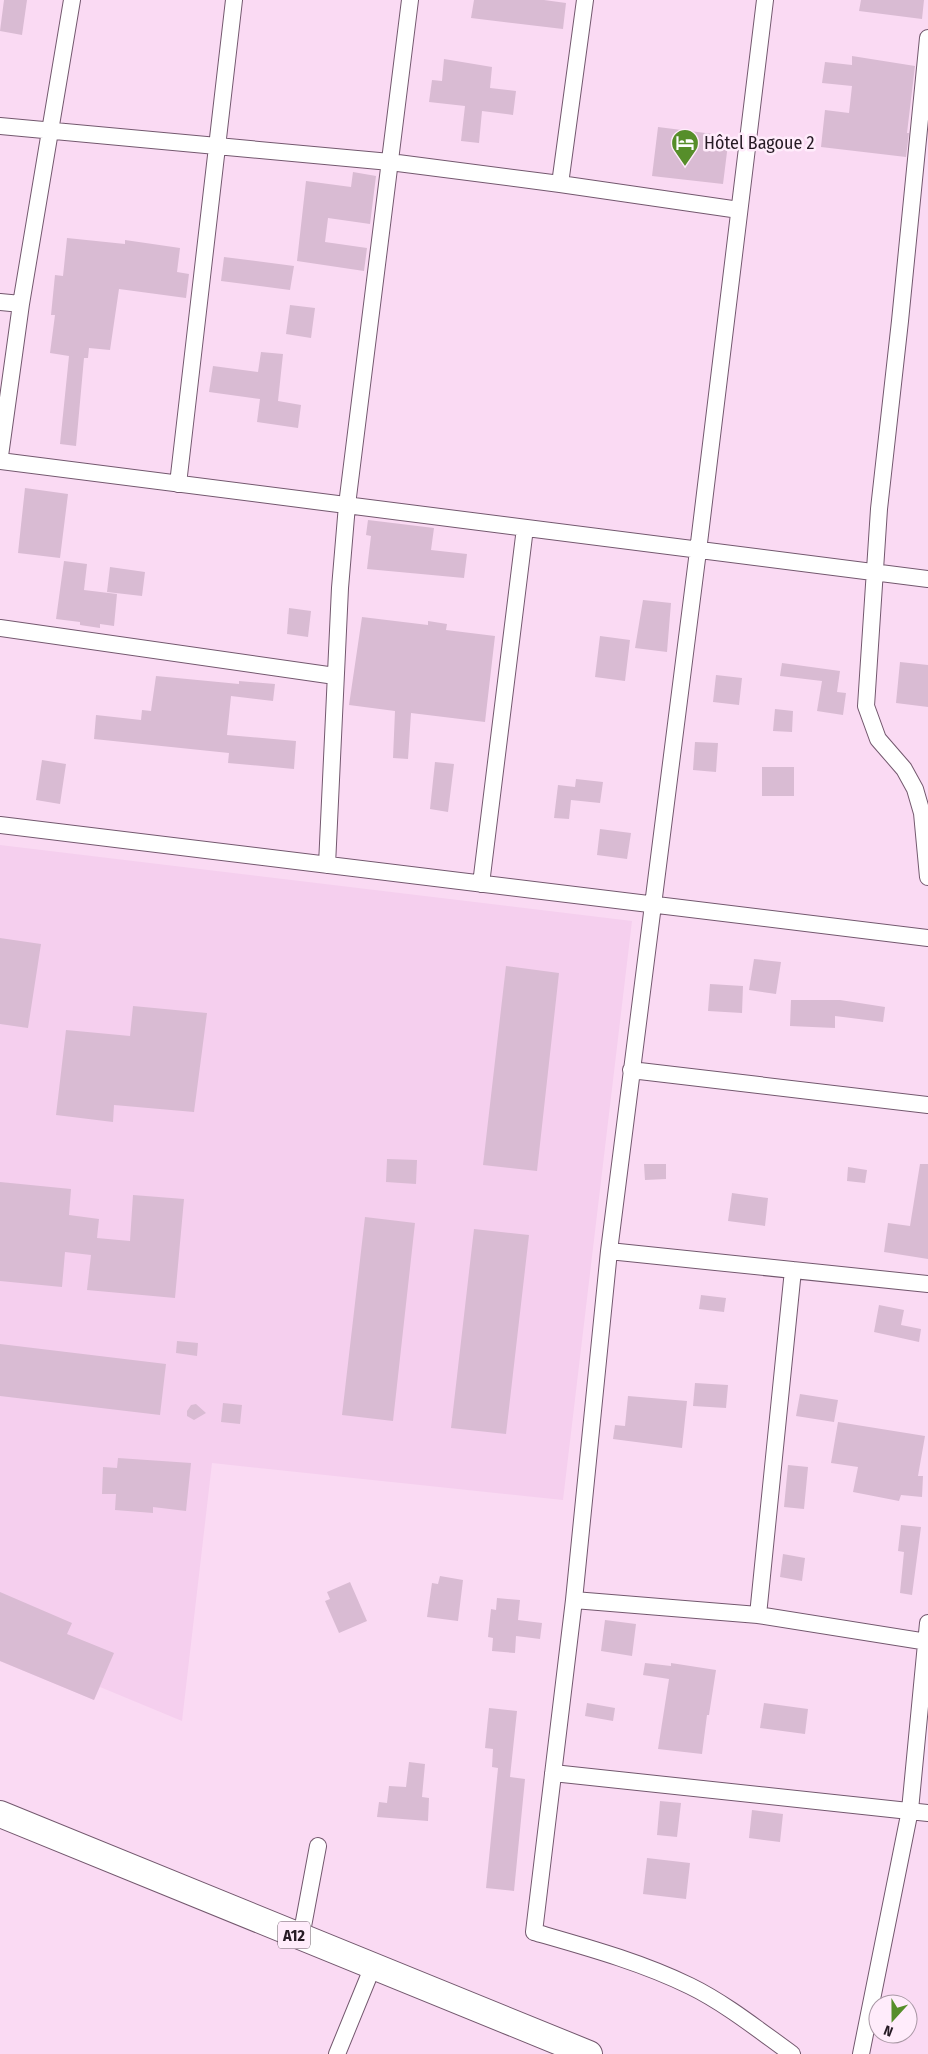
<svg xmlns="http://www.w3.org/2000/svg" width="928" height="2054" viewBox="0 0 928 2054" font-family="'Fira Sans Condensed',sans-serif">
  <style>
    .built { fill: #f5cfee }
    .building { fill: #d9bbd3 }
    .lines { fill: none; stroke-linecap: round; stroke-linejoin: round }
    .minor-casing { stroke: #73586e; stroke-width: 18 }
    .primary-casing { stroke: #73586e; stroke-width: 28 }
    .minor { stroke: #fff; stroke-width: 16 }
    .primary { stroke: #fff; stroke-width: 26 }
    .labels { text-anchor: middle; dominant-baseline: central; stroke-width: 5; stroke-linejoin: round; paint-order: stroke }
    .shield { fill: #ffecfb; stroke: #685a65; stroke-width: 1 }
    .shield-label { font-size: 16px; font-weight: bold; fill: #271b25 }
    .poi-label { font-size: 18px; fill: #271b25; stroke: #ffecfb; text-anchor: start }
  </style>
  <rect width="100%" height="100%" fill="#fadaf3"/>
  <path class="built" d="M0,845L632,921L563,1500L212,1463L182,1721L100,1687L94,1700L0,1661Z"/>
  <path class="building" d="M4,0H27L22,35L0,31Z
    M474,0H544L566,3L563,29L471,18Z
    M861,0H924L922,19L859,11Z
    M852,56L915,66L907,133H909L906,157L821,147L825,110L849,113L852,86L822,83L825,62L852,65Z
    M444,59L492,67L490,88L516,91L513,115L482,111L479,143L461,141L465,106L429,102L432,80L442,81Z
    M658,127L729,136L723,184L652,176Z
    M353,172L376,176L370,224L328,218L325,242L367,248L364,271L297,261L306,181L351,187Z
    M67,238L125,244V240L180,248L177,272L189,274L186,298L119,289L110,350L89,348L88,358H84L76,446L60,444L69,356L50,353L55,315H51L55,275L63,276Z
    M224,257L294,266L290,290L221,281Z
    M290,305L315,308L311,338L286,334Z
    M261,352L283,354L278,401L301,405L298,428L257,422L260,399L209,392L213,366L258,372Z
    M25,488L68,494L60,558L18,553Z
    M368,520L434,528L431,550L467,554L464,578L367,569L371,536L366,535Z
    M64,561L87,564L84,590L117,594L114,626L100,624V628L80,625V622L56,619Z
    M110,567L145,572L142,596L107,592Z
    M643,600L671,603L667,652L635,648Z
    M289,608L311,611L308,637L287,634Z
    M362,617L428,625V621L447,624L446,630L495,636L485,722L411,713L408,759L393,758L395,711L349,705Z
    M600,636L630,640L625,681L595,677Z
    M900,662L928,665V707L896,703Z
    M782,663L840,671L837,692L846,693L843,715L817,711L822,681L780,676Z
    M716,675L742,678L739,705L713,702Z
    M156,676L239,684V681L275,684L273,701L231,696L227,735L296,741L294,769L228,763L229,753L94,739L96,715L141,720L142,710L151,711Z
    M775,709L793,711L792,732L773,731Z
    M695,742L718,743L716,772L693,770Z
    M42,760L66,764L60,804L36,800Z
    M435,762L454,764L448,812L430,809Z
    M762,767H794V796H762Z
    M576,779L603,782L600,803L571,800L569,819L554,818L558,785L575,787Z
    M600,829L631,833L627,859L597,855Z
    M0,938L41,944L28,1028L0,1024Z
    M754,959L781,962L776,994L749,990Z
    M506,966L559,973L537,1171L483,1165Z
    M710,984L743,986L742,1013L708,1011Z
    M791,1000H840L885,1007L883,1022L835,1016V1028L790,1026Z
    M133,1006L207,1013L194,1112L114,1105L113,1122L56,1115L66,1030L130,1036Z
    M387,1159L417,1160L416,1184L386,1182Z
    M644,1164H666V1179L645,1180Z
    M920,1164H928V1259L884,1252L888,1223L910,1226Z
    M848,1167L867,1170L865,1183L847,1181Z
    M0,1182L71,1189L69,1215L99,1219L97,1238L130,1241L133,1195L184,1199L175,1298L87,1290L91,1255L65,1252L62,1287L0,1281Z
    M732,1193L768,1198L765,1226L728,1221Z
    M365,1217L415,1223L393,1421L342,1415Z
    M474,1229L529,1235L506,1434L451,1428Z
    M701,1295L726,1298L724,1312L699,1309Z
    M879,1305L904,1310L901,1325L921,1329L919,1342L874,1332Z
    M177,1341L198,1343L197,1356L176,1353Z
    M0,1344L166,1364L160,1415L0,1396Z
    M695,1383L728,1385L726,1408L693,1406Z
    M800,1394L838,1400L834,1422L796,1416Z
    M628,1396L687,1401L682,1448L613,1439L615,1425L625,1426Z
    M223,1403L242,1405L240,1424L221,1422Z
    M196,1404L206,1413L194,1420L187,1416V1411L191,1405Z
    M838,1422L925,1436L918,1476H923L922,1497L901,1495L899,1501L853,1492L858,1467L831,1463Z
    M118,1458L191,1463L186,1511L153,1507V1513L115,1510L116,1494H102L103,1467L117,1468Z
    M788,1465L808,1467L804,1509L784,1507Z
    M901,1525L921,1527L912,1595L900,1593L904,1552L898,1551Z
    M783,1554L805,1558L802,1581L780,1577Z
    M440,1576L463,1580L458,1621L427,1617L432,1583L438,1584Z
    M350,1582L367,1621L339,1633L325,1601L330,1599L327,1592Z
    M0,1592L72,1623L67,1634L114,1653L94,1700L0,1661Z
    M497,1598L520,1600L518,1620L542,1623L540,1639L516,1636L515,1653L492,1651L493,1638L488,1637L491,1609L496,1610Z
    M605,1620L636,1624L632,1656L601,1651Z
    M645,1663L671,1666V1663L716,1670L709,1715H707L702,1754L658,1749L669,1679L643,1675Z
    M587,1703L615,1708L613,1721L585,1716Z
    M764,1703L808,1709L805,1734L760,1728Z
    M489,1708L517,1711L510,1777L525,1779L514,1891L486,1888L498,1768L492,1767L493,1749L485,1748Z
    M409,1762L425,1764L422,1797L429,1798L428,1821L377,1817L379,1802L387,1803L389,1786L406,1787Z
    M660,1801L681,1803L677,1837L657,1835Z
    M752,1810L783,1814L780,1842L749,1838Z
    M647,1858L690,1863L686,1899L643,1894Z"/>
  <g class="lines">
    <defs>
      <path id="minor" d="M765,0L698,551L609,1251L574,1600L534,1932C586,1947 641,1962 690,1986C725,2003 760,2031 792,2054
        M928,38L900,321L879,509L866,706L878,739L904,769L915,789L922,813L928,877
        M0,126L390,162L560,184L739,210
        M560,184L585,0
        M0,302L21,304
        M0,456L21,304L72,0
        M0,461L928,579
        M178,484L234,0
        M0,628L335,676
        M0,825L928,938
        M327,865L340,588L347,505L410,0
        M481,884L525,528
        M631,1070L928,1105
        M609,1251L928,1284
        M574,1600L758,1615L928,1642
        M758,1615L793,1270
        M553,1773L928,1813
        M301,1937L318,1846
        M337,2054L373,1966
        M861,2054L910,1810L928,1623"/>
      <path id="primary" d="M0,1814L589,2054"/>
    </defs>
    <use href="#minor" class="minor-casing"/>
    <use href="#primary" class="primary-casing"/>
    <use href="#minor" class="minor"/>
    <use href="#primary" class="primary"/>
  </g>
  <defs>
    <symbol id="hotel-pin" viewBox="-11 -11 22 30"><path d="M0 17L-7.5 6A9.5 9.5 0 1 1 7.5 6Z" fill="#568e2a" stroke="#ffecfb"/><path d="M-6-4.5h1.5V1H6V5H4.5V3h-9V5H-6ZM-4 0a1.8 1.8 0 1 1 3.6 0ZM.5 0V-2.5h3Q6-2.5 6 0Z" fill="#fff"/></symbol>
  </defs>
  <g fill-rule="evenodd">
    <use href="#hotel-pin" x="669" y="127" width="32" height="43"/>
  </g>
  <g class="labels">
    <rect class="shield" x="278" y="1921.5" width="32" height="27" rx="4"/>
    <g class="shield-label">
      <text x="294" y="1935">A12</text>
    </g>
    <g class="poi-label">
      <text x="704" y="143">Hôtel Bagoue 2</text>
    </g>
  </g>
  <g transform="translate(893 2019) rotate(201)"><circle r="24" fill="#ffecfb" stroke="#a998a5"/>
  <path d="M0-4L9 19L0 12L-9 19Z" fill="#568e2a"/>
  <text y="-8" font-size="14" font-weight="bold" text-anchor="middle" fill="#271b25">N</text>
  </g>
</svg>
